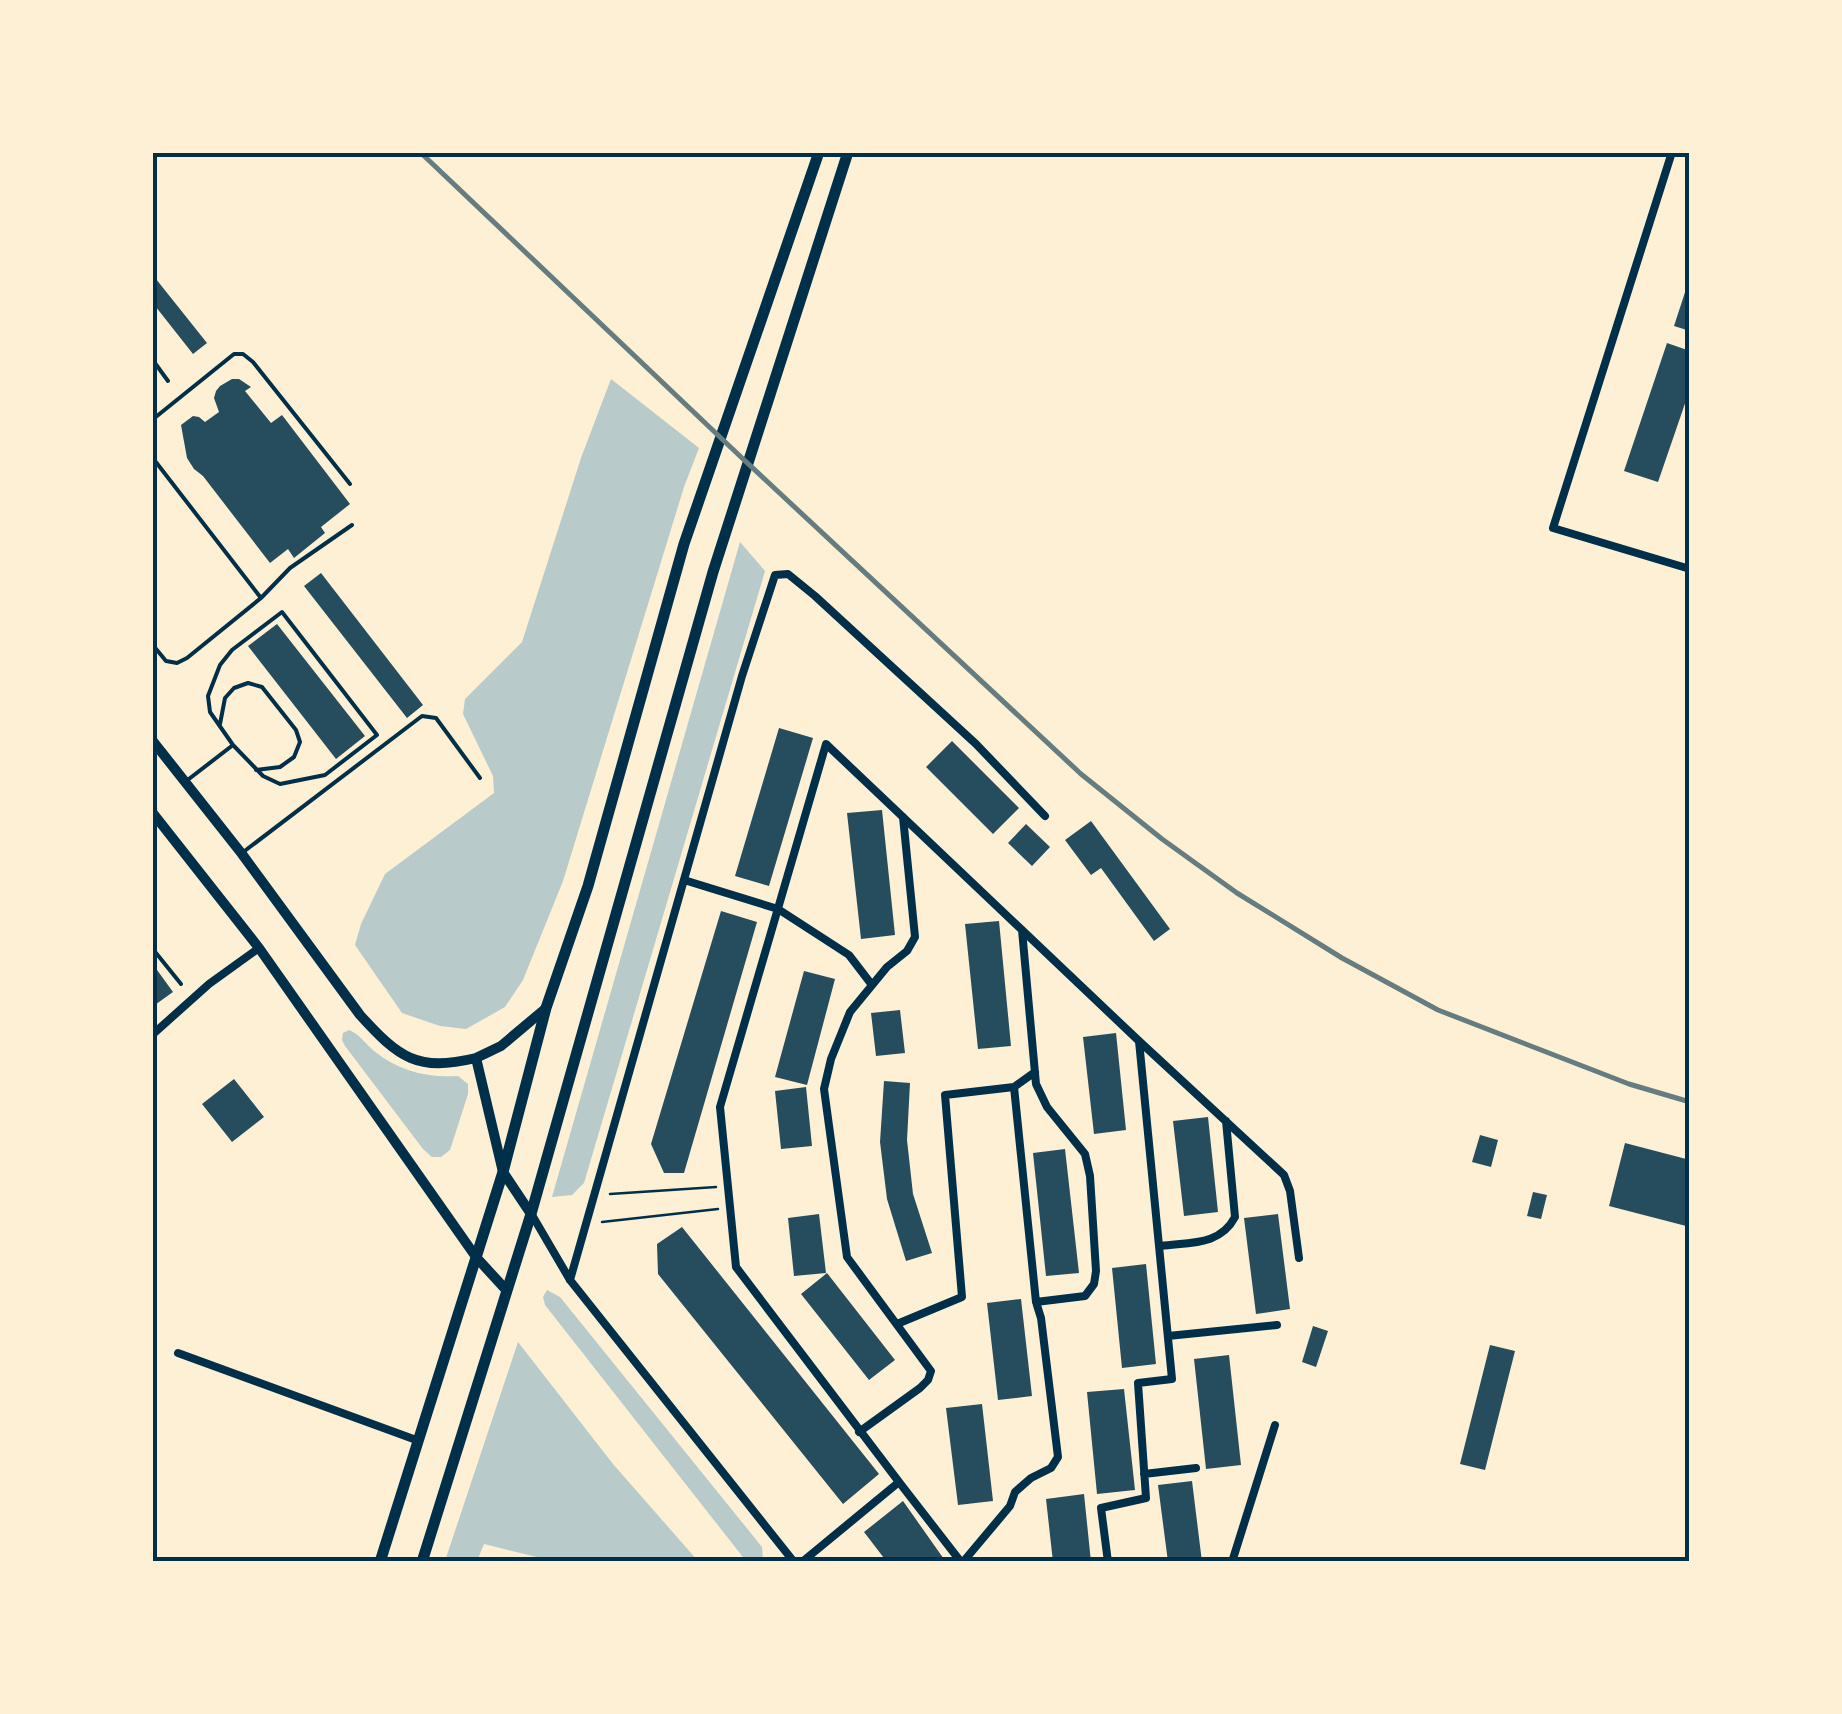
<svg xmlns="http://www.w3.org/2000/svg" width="1842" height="1714" viewBox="0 0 1842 1714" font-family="'Exo 2',sans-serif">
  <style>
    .green { fill: #b9caca }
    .building { fill: #264d5e }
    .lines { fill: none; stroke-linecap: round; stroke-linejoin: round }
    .path { stroke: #003049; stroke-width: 2.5 }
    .service { stroke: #003049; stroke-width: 4 }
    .minor { stroke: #003049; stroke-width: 8 }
    .secondary { stroke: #003049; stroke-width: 10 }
    .primary { stroke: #003049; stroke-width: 11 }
    .rail { stroke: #657d81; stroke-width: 5 }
    .neatline { fill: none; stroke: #003049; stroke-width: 4 }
  </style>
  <rect width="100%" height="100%" fill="#fdf0d5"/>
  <path class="green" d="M611,379L699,448L684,487L563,881L523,980L505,1007L466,1029L440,1026L402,1013L355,945L361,924L385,874L494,793L493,776L463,714L465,699L522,642L581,458Z
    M740,542L765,571L584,1183L572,1195L552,1197Z
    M349,1030C359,1034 365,1043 374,1051C399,1071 426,1078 458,1076L468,1084V1094L450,1150L441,1157H432L423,1149L345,1046L342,1040L343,1033Z
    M547,1290L560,1297L762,1547L763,1561H746L545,1305L543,1297Z
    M518,1342L613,1464L698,1561H553L484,1544L477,1561H445Z"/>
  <path class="building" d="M152,274L207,343L193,354L152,302Z
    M1689,280H1690V331L1674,326Z
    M1667,343L1690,351V389L1658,482L1624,471Z
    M232,379H239L251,387L245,391L271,423L282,415L350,504L321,527L325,533L294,558L288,549L270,563L203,476L194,469L187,458L181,425L193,416L199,417L205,422L219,412L214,398L216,391L220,386Z
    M321,573L423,705L407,718L304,586Z
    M277,624L365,736L336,759L248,646Z
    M779,728L813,738L769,886L735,876Z
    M952,741L1019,808L993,834L926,767Z
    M882,810L895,935L861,939L847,813Z
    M1091,821L1170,929L1154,941L1101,868L1091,875L1065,840Z
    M1026,824L1050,847L1032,866L1008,843Z
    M721,911L757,922L684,1173H664L651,1144Z
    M999,921L1011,1046L978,1049L965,924Z
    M152,963L173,992L152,1007Z
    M804,971L835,979L807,1085L775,1077Z
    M900,1010L905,1053L876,1056L871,1013Z
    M1116,1033L1126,1130L1094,1134L1083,1037Z
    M234,1079L264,1117L232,1142L202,1104Z
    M884,1081L910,1083L907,1140L913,1194L932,1253L906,1261L887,1199L880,1142Z
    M806,1087L812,1146L781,1149L775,1091Z
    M1208,1117L1218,1212L1184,1216L1173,1121Z
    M1480,1135L1498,1140L1491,1167L1472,1162Z
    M1625,1143L1690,1160V1227L1609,1206Z
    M1065,1149L1079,1273L1046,1276L1033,1153Z
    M1533,1192L1547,1195L1541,1219L1527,1216Z
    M819,1214L826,1273L794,1276L788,1218Z
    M1278,1214L1290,1309L1256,1314L1244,1218Z
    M682,1227L879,1474L843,1504L658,1274L657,1244Z
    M1146,1264L1156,1364L1122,1368L1112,1268Z
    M827,1273L895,1360L869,1380L801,1294Z
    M1021,1299L1032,1396L998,1400L987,1303Z
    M1313,1326L1328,1331L1316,1367L1302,1362Z
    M1490,1345L1515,1351L1485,1470L1460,1464Z
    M1229,1355L1241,1465L1206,1469L1194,1359Z
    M1124,1389L1135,1490L1097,1494L1087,1392Z
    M982,1404L993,1501L958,1505L946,1408Z
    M1192,1481L1202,1562H1168L1158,1485Z
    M1084,1494L1091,1562H1053L1046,1499Z
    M903,1501L946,1562H887L864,1532Z"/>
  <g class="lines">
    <path class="path" d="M610,1194L716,1187
      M602,1222L718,1209"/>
    <path class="service" d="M152,359L168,381
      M152,420L234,354H243L253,362L350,484
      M152,457L261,598
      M282,612L377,735L325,775L280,784L263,776L233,745L210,712L208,696L220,665L232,650Z
      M152,644L166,661L177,663L187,658L261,598L290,568L352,525
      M220,724L225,698L234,688L248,683L262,687L296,730L300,742L294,757L280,767L256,770
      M185,782L233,745
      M242,853L422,716L436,718L480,778
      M152,948L181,984"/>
    <path class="minor" d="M1672,152L1553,528L1690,569
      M684,880L778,909L849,955L872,985
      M1022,930L1036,1084L1047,1107L1085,1154L1090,1176L1096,1271L1094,1284L1085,1296L1036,1302
      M152,1035L209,984L259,948
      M532,1215L570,1280L794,1562
      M1161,1246C1189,1242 1220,1246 1235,1217L1226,1121
      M570,1280L742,676L775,575L788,574L815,596L976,744L1045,816
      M897,1324L962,1297L945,1095L1014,1087L1035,1072
      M1168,1336L1277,1325
      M178,1353L419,1441
      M859,1432L920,1388L928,1380L931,1371L847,1257L824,1089L831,1059L850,1012L887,967L907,951L915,937L903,817
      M1144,1474L1196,1468
      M899,1482L736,1267L720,1107L826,744L1139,1041L1284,1175L1290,1191L1299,1258
      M802,1562L899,1482L961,1562
      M963,1562L1010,1506L1015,1492L1031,1478L1051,1468L1058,1457L1041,1318L1036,1302L1014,1087
      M1108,1562L1101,1508L1146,1498L1138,1383L1172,1379L1139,1041
      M1232,1562L1275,1425"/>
    <path class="secondary" d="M152,740L242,854L360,1015C399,1058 417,1072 476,1058L503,1172L531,1214
      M152,812L259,948L476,1257L507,1291
      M476,1058L501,1046L545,1009"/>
    <path class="primary" d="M380,1562L503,1172L546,1008L588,886L684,544L819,152
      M422,1562L531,1214L713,572L848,152"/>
    <path class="rail" d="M420,152L742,458L1081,774L1162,839L1237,893L1342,958L1438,1010L1629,1084L1690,1102"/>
  </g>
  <rect width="1842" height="1714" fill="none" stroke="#fdf0d5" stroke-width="310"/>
  <rect x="155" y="155" width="1532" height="1404" class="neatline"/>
</svg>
